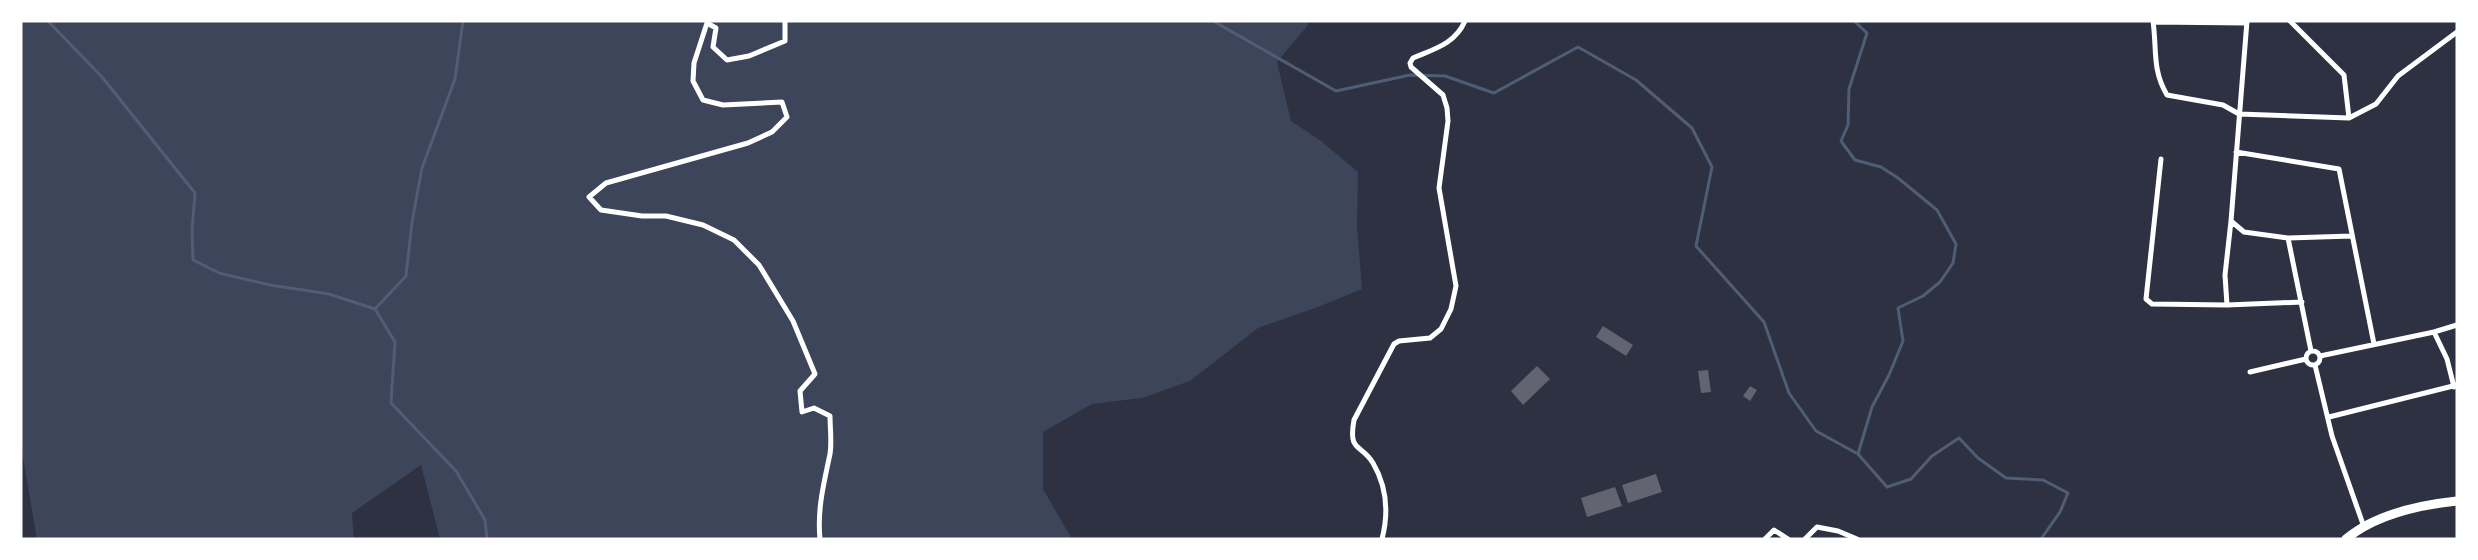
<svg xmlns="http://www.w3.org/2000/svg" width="2478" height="560" viewBox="0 0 2478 560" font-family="'DejaVu Sans',sans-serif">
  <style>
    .green { fill: #3c4559 }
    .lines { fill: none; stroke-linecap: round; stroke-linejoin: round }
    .stream { stroke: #4f5d75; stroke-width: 3 }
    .building { fill: #626471 }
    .minor { stroke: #fff; stroke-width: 5 }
    .trunk { stroke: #fff; stroke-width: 9 }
  </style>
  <rect width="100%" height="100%" fill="#2d3142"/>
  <path class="green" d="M21,21H1307L1308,25L1277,62L1291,121L1321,141L1358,172L1357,226L1362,289L1318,307L1258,328L1190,381L1142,398L1092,404L1043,432V489L1072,539H440L421,465L352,513L354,539H37L21,446Z"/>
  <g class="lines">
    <path class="stream" d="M48,21L102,77L195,193L192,230L193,260L219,273L270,285L329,294L375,309L395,342L391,403L456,471L485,520L487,539
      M1213,21L1336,91L1410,75L1445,76L1494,93L1578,47L1636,80L1692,128L1712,167L1696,246L1764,322L1789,393L1816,431L1858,454L1887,487L1911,479L1932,456L1959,438L1978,458L2006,478L2043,480L2068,493L2060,512L2041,539
      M1854,21L1867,33L1849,89L1848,125L1841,141L1855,160L1881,167L1898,178L1937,210L1956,244L1953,263L1940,282L1923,296L1898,308L1903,341L1889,375L1872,407L1858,454
      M375,309L406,276L412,222L422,168L455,79L463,21"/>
  </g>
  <path class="building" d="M1603,326L1633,345L1626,356L1596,337Z
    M1537,366L1550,379L1523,405L1511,391Z
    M1708,370L1711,392L1701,393L1698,371Z
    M1750,386L1757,390L1750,401L1743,396Z
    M1656,474L1662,492L1628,503L1622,485Z
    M1615,487L1622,506L1587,517L1581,498Z"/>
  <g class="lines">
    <path class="minor" d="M785,21V41L749,56L727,60L713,47L716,28L707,23L694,63L693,81L703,100L723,105L782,102L787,117L772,132L748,143L606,183L589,197L601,210L642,216H666L703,225L734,240L759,265L793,321L815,374L800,391L802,412L814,408L830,416C830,428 832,442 830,454C824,483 817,509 820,539
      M2153,21C2157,50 2152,70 2167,95L2223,105L2239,114L2349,118L2376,104L2398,76L2457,32
      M2247,21L2231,221L2244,232L2288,238L2311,351
      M2290,21L2344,75L2349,118
      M2153,22L2247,23
      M2236,152L2339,169L2374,344
      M2161,159L2146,299L2152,304L2227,305L2302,302
      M2288,238L2352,236
      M2227,305L2225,275L2231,221
      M2434,332L2447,359L2454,387
      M2306 358a7 7 0 1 1 14 0a7 7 0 1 1-14 0Z
      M2320,356L2434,332L2457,325
      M2315,365L2332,436L2364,527
      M2250,372L2306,359
      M2329,417L2457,385
      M1382,539C1389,512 1387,487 1373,463C1361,443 1348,453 1354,420L1394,344L1399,341L1430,338L1441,329L1451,309L1456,286L1439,188L1448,121L1447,108L1443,95L1411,67L1410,63L1413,58C1434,49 1455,44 1465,21
      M1765,539L1774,530L1788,539
      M1805,539L1817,527L1838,531L1857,539"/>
    <path class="trunk" d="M2346,539C2376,514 2419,505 2457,501"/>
  </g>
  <rect width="2478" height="560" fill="none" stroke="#ffffff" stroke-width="45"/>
</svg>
